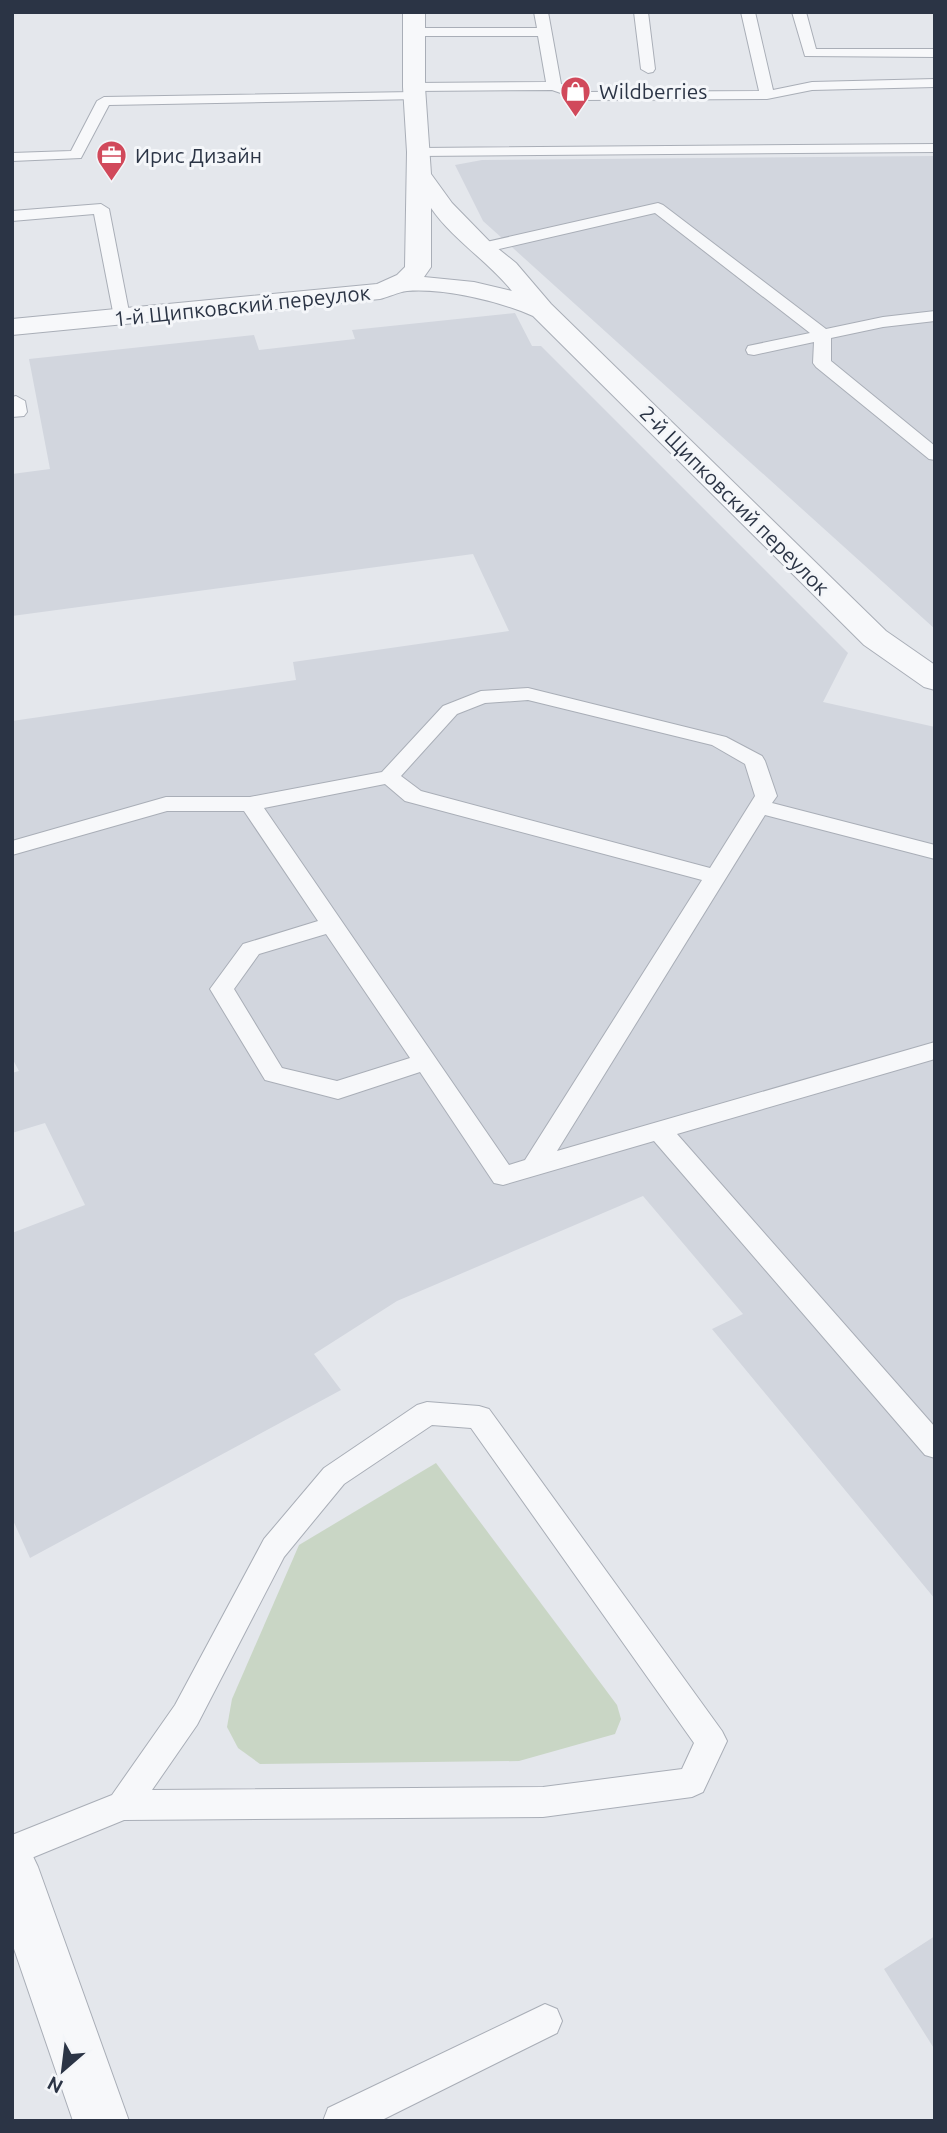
<svg xmlns="http://www.w3.org/2000/svg" width="947" height="2133" viewBox="0 0 947 2133" font-family="Ubuntu,sans-serif">
  <style>
    .built { fill: #d2d6de }
    .green { fill: #c9d6c5 }
    .lines { fill: none; stroke-linecap: round; stroke-linejoin: round }
    .lane-casing { stroke: #a9aeb7; stroke-width: 2 }
    .street-casing { stroke: #a9aeb7; stroke-width: 2 }
    .lane { fill: #f7f8fa; fill-rule: evenodd }
    .street { fill: #f7f8fa; fill-rule: evenodd }
    .labels { text-anchor: middle; dominant-baseline: central; stroke-width: 6; stroke-linejoin: round; paint-order: stroke }
    .far-poi-label { font-size: 21px; fill: #2b3445; stroke: #f4f6f9; text-anchor: start }
    .far-street-label { font-size: 21px; fill: #2b3445; stroke: #f4f6f9 }
  </style>
  <rect width="100%" height="100%" fill="#e4e7ec"/>
  <path class="built" d="M935,156V629L483,221L455,165L482,160Z
    M515,313L532,346H541L848,653L823,702L935,727V1599L712,1329L743,1314L643,1196L397,1301L314,1354L341,1390L30,1558L12,1518V1233L85,1205L45,1123L12,1133V1073L19,1071L12,1058V721L296,680L293,662L509,631L473,554L12,616V474L50,469L29,359L254,335L259,350L355,339L352,330Z
    M935,1936V2050L884,1969Z"/>
  <path class="green" d="M436,1463L617,1705L621,1719L615,1734L519,1761L260,1764L238,1748L227,1727L232,1699L299,1545Z"/>
  <g class="lines">
    <defs>
      <path id="lane" d="M534,12H548L561,84L583,92L759,91L741,12H755L773,90L812,82L935,79V87L812,90L767,99L581,100L552,90L414,91L407,87L414,83L546,82L538,36H413L406,32L413,28H537Z
        M634,12H648L655,69L653,72L648,73L641,69Z
        M792,12H806L816,49H935V57L805,56Z
        M414,92L419,93V99L109,105L81,158L12,161V153L71,151L97,101L104,97Z
        M935,144V152L419,156L412,152L419,148Z
        M658,203L663,205L826,329L883,317L935,311V321L883,327L831,338V361L935,446V460L929,459L816,367L813,363L814,342L754,355L748,354L746,350L748,346L810,333L655,213L482,253L474,248L482,243Z
        M101,204L109,209L130,317L122,322L114,317L94,214L12,221V211Z
        M16,396L25,401L27,412L24,416L12,417V397Z
        M528,688L726,737L762,756L765,761L777,796L772,803L935,845V859L765,815L557,1151L935,1042V1059L677,1134L935,1427V1458L925,1455L654,1141L503,1185L494,1183L420,1072L338,1099L265,1080L210,989L243,944L318,921L244,811H167L12,855V841L166,797H250L382,772L443,706L481,691ZM528,700L712,745L745,764L755,796L710,868L421,791L401,776L457,714L485,703ZM385,784L405,801L702,880L525,1160L509,1165L264,808ZM326,934L410,1058L337,1081L282,1068L234,989L259,954Z
        M427,1402L479,1406L489,1409L722,1731L727,1741L703,1792L692,1797L543,1817L124,1820L12,1866V1835L112,1795L175,1705L264,1539L324,1468L417,1405ZM432,1425L471,1428L694,1743L682,1769L543,1787L152,1790L197,1725L284,1557L344,1484Z
        M545,2004L557,2009L562,2021L557,2033L380,2121H323L328,2108Z"/>
      <path id="street" d="M403,12H425V87L431,174L452,203L491,243L516,263L551,304L886,631L935,665V690L924,687L864,645L533,316C499,301 444,288 407,291C398,292 389,297 380,299L12,335V319L377,284L397,275L405,267L407,152L403,87ZM431,208C453,240 488,261 512,291L474,282L424,277L431,267Z
        M12,1843L30,1850L38,1867L129,2121H73L12,1943Z"/>
    </defs>
    <use href="#lane" class="lane-casing"/>
    <use href="#street" class="street-casing"/>
    <use href="#lane" class="lane"/>
    <use href="#street" class="street"/>
  </g>
  <defs>
    <symbol id="shop-pin" viewBox="-11 -11 22 30"><path d="M0 17L-7.5 6A9.5 9.5 0 1 1 7.5 6Z" fill="#d1495b" stroke="#f4f6f9"/><path d="M-5-2.5h2.3a2.7 3.5 0 0 1 5.4 0H5L5.5 6h-11ZM-1.5-2.5h3a1.5 2.3 0 0 0-3 0Z" fill="#fff"/></symbol>
    <symbol id="office-pin" viewBox="-11 -11 22 30"><path d="M0 17L-7.5 6A9.5 9.5 0 1 1 7.5 6Z" fill="#d1495b" stroke="#f4f6f9"/><path d="M-6-3h4V-5.5h4V-3h4V5H-6ZM-1-4.5V-3h2v-1.5ZM-6 0V1H6V0Z" fill="#fff"/></symbol>
  </defs>
  <g fill-rule="evenodd">
    <use href="#shop-pin" x="558" y="74" width="35" height="47"/>
    <use href="#office-pin" x="94" y="138" width="35" height="47"/>
  </g>
  <g class="labels">
    <g class="far-poi-label">
      <text x="599" y="91">Wildberries</text>
      <text x="135" y="155">Ирис Дизайн</text>
    </g>
    <g class="far-street-label">
      <text transform="translate(242 305) rotate(-6)">1-й Щипковский переулок</text>
      <text transform="translate(735 500) rotate(45)">2-й Щипковский переулок</text>
    </g>
  </g>
  <rect width="947" height="2133" fill="none" stroke="#2b3445" stroke-width="28"/>
  <g transform="translate(63 2070) rotate(208)" stroke="#f4f6f9" stroke-width="5" paint-order="stroke">
  <path d="M0-5L12 26L0 18L-12 26Z" fill="#2b3445"/>
  <text y="-10" font-size="19" font-weight="bold" text-anchor="middle" fill="#2b3445">N</text>
  </g>
</svg>
